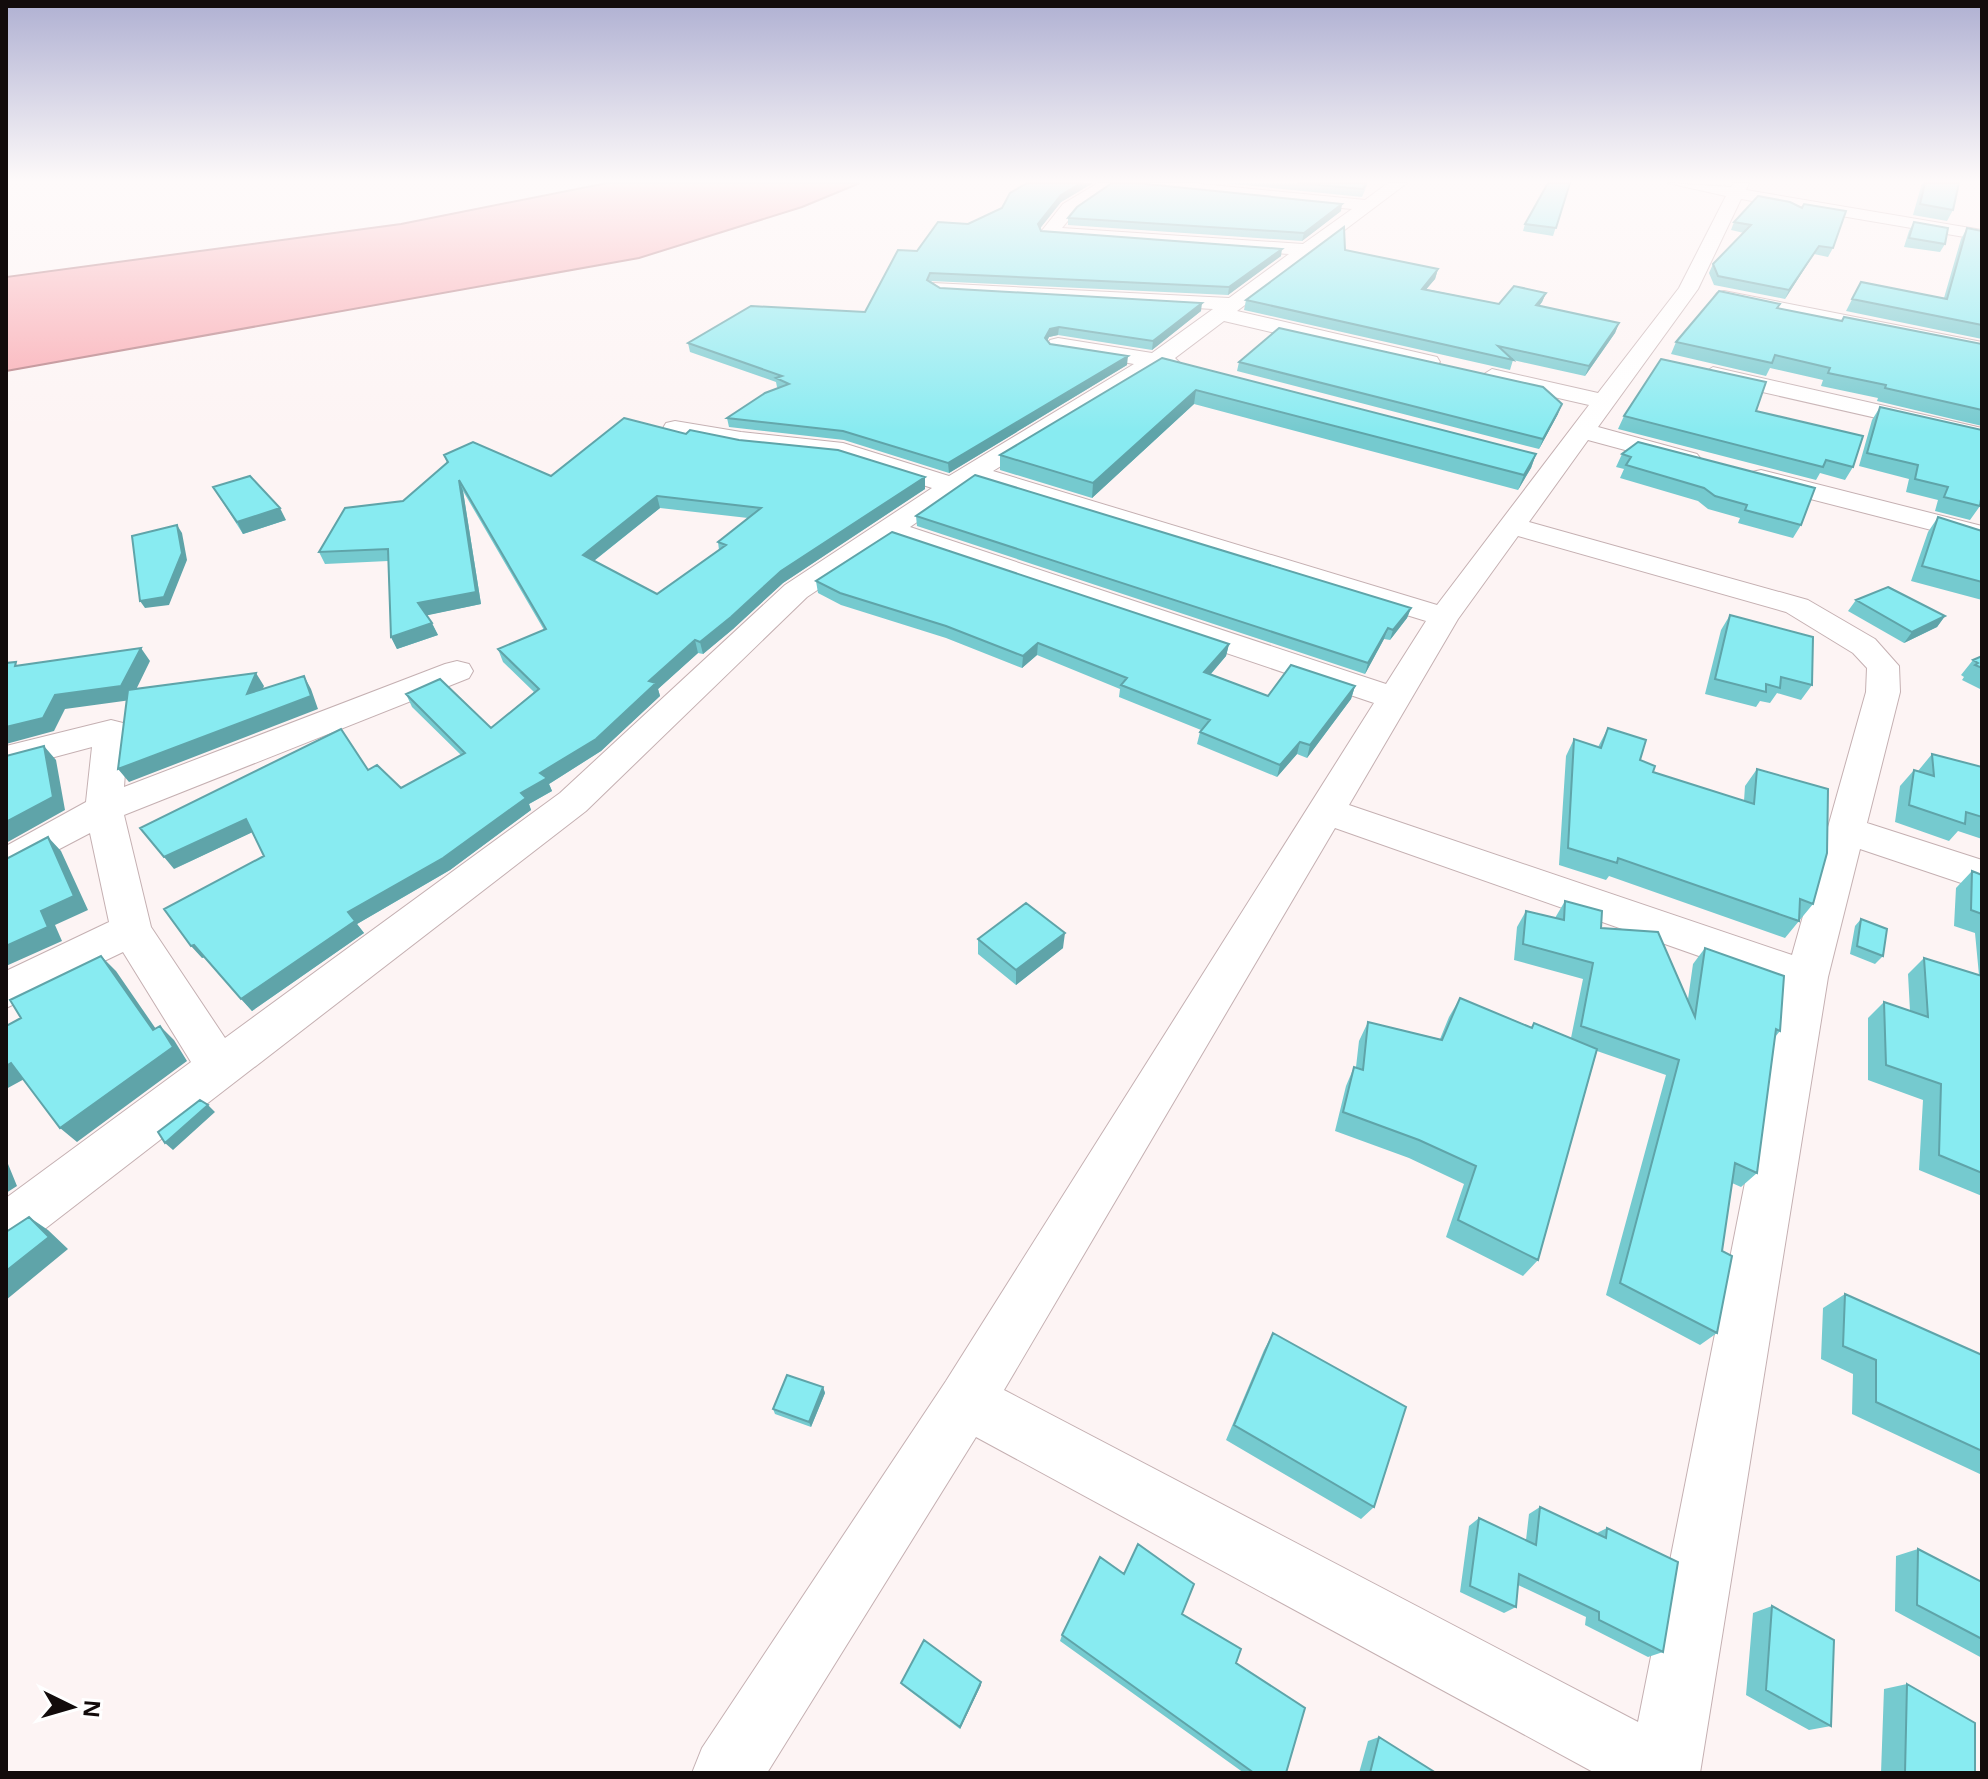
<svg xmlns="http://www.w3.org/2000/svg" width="1988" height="1779" viewBox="0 0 1988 1779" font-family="'Noto Sans',sans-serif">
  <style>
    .water { fill: #f9aab2; stroke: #b47a80; stroke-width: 2 }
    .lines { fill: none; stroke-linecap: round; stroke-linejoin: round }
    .minor-casing { stroke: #c5b0b2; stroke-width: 2 }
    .minor { fill: #fff; fill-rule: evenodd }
    .wall { fill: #75cacf; fill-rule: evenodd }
    .shaded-wall { fill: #5fa4a9 }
    .building { fill: #88ebf1; stroke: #5fa4a9; stroke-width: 2; fill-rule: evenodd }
  </style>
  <rect width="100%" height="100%" fill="#fdf4f4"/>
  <path class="water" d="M607,183H860L802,207L639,258L6,371V277L401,224Z"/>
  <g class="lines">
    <defs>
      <path id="minor" d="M1098,183H1118L1075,212L1062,228L1303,244L1352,209L1137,188L1129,183H1191L1365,200L1388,183H1407L1237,311L1437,357L1440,362L1429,369L1224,321L1175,358L1180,363L1177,368H1159L993,471L1437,605L1589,405L1484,381L1481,376L1492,369L1598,393L1679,288L1726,196L1668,183L1731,187L1733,183H1749L1746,190L1982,230V240L1741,199L1698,289L1598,427L1697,454L1701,459L1688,467L1588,440L1529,522L1808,600L1875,639L1899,666L1900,692L1867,823L1982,860V890L1860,849L1828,977L1700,1773H1595L976,1437L767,1773H692L702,1748L946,1381L1374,703L892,540L807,597L586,811L24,1245L6,1252V1198L191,1062L123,952L6,1008V971L109,922L90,833L6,877V846L86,802L92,747L6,770V746L111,720L123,723L128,731L124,787L445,664L457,661L469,664L473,671L469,678L124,815L151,927L225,1038L560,793L785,585L932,488L840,458L741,448L675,435L666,433L663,428L666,423L675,421L741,432L843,443L949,476L1134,364L1050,350L1047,345L1050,340L1058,338L1152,353L1213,309L940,293L930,287L933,283L1229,298L1289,254L1043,237L1040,233L1063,204ZM975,482L1426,621L1386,684L910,527ZM1518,536L1786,612L1853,653L1867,668L1866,692L1792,955L1349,805L1458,619ZM1335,828L1784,986L1638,1722L1004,1390Z
        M1724,291L1982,342V356L1717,301L1714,297L1717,293Z
        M1713,367L1982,428V442L1705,379L1702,374Z
        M1761,470L1982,526V543L1752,484L1748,478L1752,472Z"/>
    </defs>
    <use href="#minor" class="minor-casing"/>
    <use href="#minor" class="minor"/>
  </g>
  <path class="wall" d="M1027,183H1093L1061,202L1040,228L1041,231L1281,256L1228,295L931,281L940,288L1201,311L1152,350L1058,335L1049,337L1047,341L1050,344L1127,365L949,473L844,440L729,427L727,418L779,388L777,387L776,382L690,352L688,343L865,312L917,251L1002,208Z
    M1224,183H1368L1362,197Z
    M1570,183L1553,236L1523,231L1525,224Z
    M1922,183H1959L1953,210L1947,221L1913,215Z
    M1802,208L1833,248L1828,257L1814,254L1785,299L1714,285L1709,273L1713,264L1744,233L1731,230L1734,222Z
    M1341,211L1302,241L1068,225V218Z
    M1914,222L1945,244L1940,252L1904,247L1909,231Z
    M1967,228L1982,231V339L1846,311L1861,282L1944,298L1961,239Z
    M1345,250L1438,269L1435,279L1426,289L1499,304L1546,293L1542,302L1539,306L1619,323L1615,333L1585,376L1513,360L1510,370L1244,310L1246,300Z
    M1777,308L1842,321L1982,344V426L1877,401L1878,398L1821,386L1823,380L1770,368L1766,376L1671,354L1676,342Z
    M1162,358L1536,454L1531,468L1518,490L1194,404L1092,498L1000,470V455Z
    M1239,362L1558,414L1539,449L1237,371Z
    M1880,407L1980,506L1970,520L1935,511L1938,500L1906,492L1909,479L1859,466L1872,420Z
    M1756,411L1853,467L1845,480L1820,473L1816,480L1618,429L1624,416Z
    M686,434L925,477V489L783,583L733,629L703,654L698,653L658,689L660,696L601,751L549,784L552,791L529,804L531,810L450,870L357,924L364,933L252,1011L205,957L202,958L264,856L252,832L174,869L368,770L401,788L461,755L412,707L406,694L491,728L534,692L503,662L498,649L544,630L463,491L481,604L427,615L438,635L397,649L391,637L388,561L325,564L319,552L403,501L447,463L444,455L551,476ZM660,508L748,518L718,542L719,550L657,594L594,561Z
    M1622,454L1801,525L1793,538L1738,523L1740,518L1708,509L1698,501L1620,478L1624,469L1616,467Z
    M213,487L286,520L243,534Z
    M916,516L1411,608L1407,618L1390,640L1384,639L1365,674L917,526Z
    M1938,517L1982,531V600L1911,581L1928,532Z
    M816,581L1229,644L1226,656L1211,674L1268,696L1355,686L1351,699L1307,758L1297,754L1277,777L1197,744L1200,732L1201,730L1119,697L1120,689L1037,655L1022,668L946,638L841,605L818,593Z
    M1856,600L1945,616L1937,627L1904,643L1848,611Z
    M1730,615L1812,685L1801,700L1777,693L1770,703L1760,701L1756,707L1705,694L1721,630Z
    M1982,656V690L1962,680L1964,677L1961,675L1973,660Z
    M1608,728L1653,772L1744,801L1745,786L1757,769L1813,904L1785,938L1609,876L1606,880L1559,865L1566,756L1574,739L1598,747Z
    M1932,754L1982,767V839L1958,831L1949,841L1895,822L1900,786L1914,770L1918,771Z
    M1972,871L1982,875V1196L1919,1170L1923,1100L1868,1080V1018L1884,1002L1910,1011L1908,974L1924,958L1979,975L1975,933L1954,926L1956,888Z
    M1565,901L1601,928L1688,999L1693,964L1705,948L1780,1031L1775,1037L1757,1173L1741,1187L1732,1183L1722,1251L1717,1333L1700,1345L1606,1295L1666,1075L1597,1051L1538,1260L1523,1276L1446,1237L1464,1184L1409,1158L1335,1131L1346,1086L1354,1067H1356L1359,1041L1368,1022L1440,1039L1449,1017L1460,998L1531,1027L1534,1023L1571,1038L1583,979L1514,960L1517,927L1526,911L1555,918Z
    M1861,919L1883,956L1875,964L1850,954L1855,926Z
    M978,939L1063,948L1016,985L978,954Z
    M1845,1294L1982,1355V1475L1852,1414L1853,1374L1821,1359L1823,1308Z
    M1273,1333L1374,1507L1361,1519L1226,1440L1264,1350Z
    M823,1387L825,1393L811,1427L775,1414L773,1409Z
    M1540,1507L1597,1533L1607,1528L1663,1652L1648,1657L1585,1625L1586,1617L1518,1585L1516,1607L1504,1613L1460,1592L1469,1526L1479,1518L1526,1540L1529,1514Z
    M1918,1549L1982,1582V1658L1895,1611L1896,1556Z
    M1124,1574L1182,1614L1236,1663L1286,1773H1244L1060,1641L1062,1635Z
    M1772,1606L1831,1726L1809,1730L1746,1695L1753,1613Z
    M901,1683L981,1685L960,1729L902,1685Z
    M1907,1684L1975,1773H1881L1884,1689Z
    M1379,1737L1436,1773H1359L1368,1741Z"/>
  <path class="shaded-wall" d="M1081,183H1093L1061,202L1038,231V224L1061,195Z
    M1342,204L1341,211L1302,241L1304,233Z
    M1819,246L1814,254L1785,299L1789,290Z
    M1282,249L1281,256L1228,295L1229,287Z
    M1438,269L1435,279L1419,298L1422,289Z
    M1546,293L1542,302L1532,315L1536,305Z
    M1202,303L1201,311L1152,350L1153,341Z
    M1619,323L1615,333L1585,376L1589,366Z
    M1059,327L1058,335L1049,337L1044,347L1045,338L1050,329Z
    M1128,356L1127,365L949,473L948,463Z
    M1196,390L1194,404L1092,498L1093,483Z
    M1562,404L1558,414L1539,449L1543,439Z
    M1536,454L1531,468L1518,490L1524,475Z
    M925,477V489L783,583L733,629L703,654L700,642L781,571Z
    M459,480L463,491L481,604L424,616L418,603Z
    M657,496L660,508L586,567L583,555Z
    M280,508L286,520L243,534L237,522Z
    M177,525L182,533L187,560L169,605L145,608L140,601Z
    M1411,608L1407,618L1390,640L1393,630Z
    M1945,616L1937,627L1904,643L1912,632Z
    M432,623L438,635L397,649L391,637Z
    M1388,628L1384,639L1365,674L1368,663Z
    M695,640L698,653L658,689L660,696L601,751L549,784L552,791L529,804L531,810L450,870L357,924L364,933L252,1011L241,999L348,912L521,793L540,773Z
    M1038,643L1037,655L1022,668L1023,656Z
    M1229,644L1226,656L1202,684L1204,672Z
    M141,648L150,661L131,700L65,709L54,731L6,744V727L55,695Z
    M256,673L264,686L255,707L247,694Z
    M304,676L311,689L318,709L129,782L118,769Z
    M1355,686L1351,699L1307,758L1310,745Z
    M1300,742L1297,754L1277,777L1280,765Z
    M44,746L56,760L65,810L6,843V822Z
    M246,819L255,831L174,869L164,857Z
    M48,837L61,851L88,910L55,925L62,941L6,966V946L41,911Z
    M1065,933L1063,948L1016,985V970Z
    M194,945L205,957L202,958L191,946Z
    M101,956L116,971L167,1045L153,1030Z
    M160,1026L174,1040L187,1061L77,1142L60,1128Z
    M11,1063L28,1077L6,1089V1066Z
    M208,1105L215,1112L173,1150L165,1143Z
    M6,1159L17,1186L6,1193Z
    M29,1217L48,1230L68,1249L6,1300V1271Z
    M823,1387L825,1393L811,1427L809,1422Z
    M981,1682V1685L960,1729V1727Z"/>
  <path class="building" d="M1027,183H1081L1061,195L1038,224L1041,231L1282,249L1229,287L930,273L927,280L940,288L1202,303L1153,341L1059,327L1050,329L1045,338L1050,344L1128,356L948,463L843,431L727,418L765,393L789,384L776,378L782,376L688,343L751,306L865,312L898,250L917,251L938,222L968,224L1002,208L1010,193Z
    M1112,183H1136L1342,204L1304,233L1068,218L1077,207Z
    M1298,183H1366L1363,189Z
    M1548,183H1570L1556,228L1525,224Z
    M1925,183H1959L1953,210L1920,204Z
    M1758,196L1790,202L1802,208L1804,204L1846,211L1833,248L1819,246L1789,290L1718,276L1713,264L1751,225L1734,222Z
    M1914,222L1948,228L1945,244L1909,238Z
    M1344,227L1345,250L1438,269L1422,289L1499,304L1514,286L1546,293L1536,305L1619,323L1589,366L1498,346L1513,360L1246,300Z
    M1967,228L1982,231V325L1852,299L1861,282L1947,299Z
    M1719,291L1780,304L1777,308L1842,321L1844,317L1982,344V410L1885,388L1886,385L1828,373L1830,368L1775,355L1772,363L1676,342Z
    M1279,328L1543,387L1562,404L1543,439L1239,362Z
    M1162,358L1536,454L1524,475L1196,390L1093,483L1000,455Z
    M1661,359L1766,382L1756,411L1863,436L1853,467L1826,460L1823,467L1624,416Z
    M1880,407L1982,430V493L1980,506L1944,497L1948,487L1915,479L1918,465L1867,453Z
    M624,418L686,434L690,430L739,440L838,450L925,477L781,571L731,617L700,642L695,640L649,681L656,683L596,739L540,773L547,778L521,793L526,798L443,858L348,912L355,921L241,999L194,945L191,946L164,909L264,856L246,819L164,857L140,828L341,729L368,770L377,765L401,788L465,753L406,694L440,679L491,728L539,689L498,649L546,629L459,480L476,592L418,603L432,623L391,637L388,549L319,552L345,508L403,501L448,462L444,455L473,442L551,476ZM657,496L761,508L718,542L726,545L657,594L583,555Z
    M1638,442L1815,488L1801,525L1745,510L1747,505L1715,496L1704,488L1626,465L1631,457L1622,454Z
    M975,475L1411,608L1393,630L1388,628L1368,663L916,516Z
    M250,476L280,508L237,522L213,487Z
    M1938,517L1982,531V582L1922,566Z
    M177,525L182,553L164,597L140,601L132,536Z
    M892,532L1229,644L1204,672L1268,696L1291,665L1355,686L1310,745L1300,742L1280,765L1200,732L1210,720L1121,685L1127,678L1038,643L1023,656L946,626L840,593L816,581Z
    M1888,587L1945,616L1912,632L1856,600Z
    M1730,615L1813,637L1812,685L1781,677L1780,688L1766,684V692L1715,679Z
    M141,648L121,686L55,695L43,718L6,727V663L16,662L15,666Z
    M1982,656V668L1975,665L1978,663L1973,660Z
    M256,673L247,694L304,676L311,696L118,769L128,690Z
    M1608,728L1646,740L1640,760L1655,766L1653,772L1754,804L1757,769L1828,789L1827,853L1813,904L1800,899L1799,921L1618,858L1617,863L1568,848L1574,739L1601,748Z
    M44,746L53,797L6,822V756Z
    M1932,754L1982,767V817L1966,812L1965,824L1909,805L1914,770L1934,776Z
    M48,837L74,896L41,911L48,927L6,946V859Z
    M1972,871L1982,875V914L1971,910Z
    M1565,901L1602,911L1601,928L1658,932L1695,1017L1705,948L1784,976L1780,1031L1776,1029L1757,1173L1735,1163L1722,1251L1732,1256L1717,1333L1620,1283L1679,1060L1581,1026L1593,963L1523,944L1526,911L1564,920Z
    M1026,903L1065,933L1016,970L978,939Z
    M1861,919L1887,929L1883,956L1857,946Z
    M101,956L153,1030L160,1026L173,1047L60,1128L11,1063L6,1066V1026L21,1018L10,1000Z
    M1924,958L1982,976V1173L1939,1155L1941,1084L1886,1065L1884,1002L1928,1017Z
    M1460,998L1532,1028L1534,1023L1597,1049L1538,1260L1458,1220L1476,1166L1419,1140L1343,1112L1354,1067L1363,1070L1368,1022L1442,1040Z
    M200,1100L208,1105L165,1143L158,1132Z
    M29,1217L49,1237L6,1271V1232Z
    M1845,1294L1982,1355V1451L1876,1402V1360L1843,1346Z
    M1273,1333L1406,1407L1374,1507L1234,1425Z
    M787,1375L823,1387L809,1422L773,1409Z
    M1540,1507L1606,1538L1607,1528L1678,1562L1663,1652L1599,1620V1612L1519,1574L1516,1607L1470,1586L1479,1518L1536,1545Z
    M1138,1544L1194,1584L1182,1614L1241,1649L1236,1663L1305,1708L1286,1773H1254L1062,1635L1100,1557L1124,1574Z
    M1918,1549L1982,1582V1639L1917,1605Z
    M1772,1606L1834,1640L1831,1726L1766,1690Z
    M924,1640L981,1682L960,1727L901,1683Z
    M1907,1684L1975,1723V1773H1905Z
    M1379,1737L1436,1773H1370Z"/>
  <linearGradient id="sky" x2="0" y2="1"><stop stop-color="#afb0d2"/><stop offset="0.42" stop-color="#fefafa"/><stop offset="1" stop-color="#fefafa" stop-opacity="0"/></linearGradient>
  <rect width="1988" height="432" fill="url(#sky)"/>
  <rect width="1988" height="1779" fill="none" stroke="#120b0b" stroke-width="16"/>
  <g transform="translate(72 1707) rotate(95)" stroke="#ffffff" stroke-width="6" paint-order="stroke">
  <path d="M0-6L14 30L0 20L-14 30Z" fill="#120b0b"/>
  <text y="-12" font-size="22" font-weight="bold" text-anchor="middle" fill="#120b0b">N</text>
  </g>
</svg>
